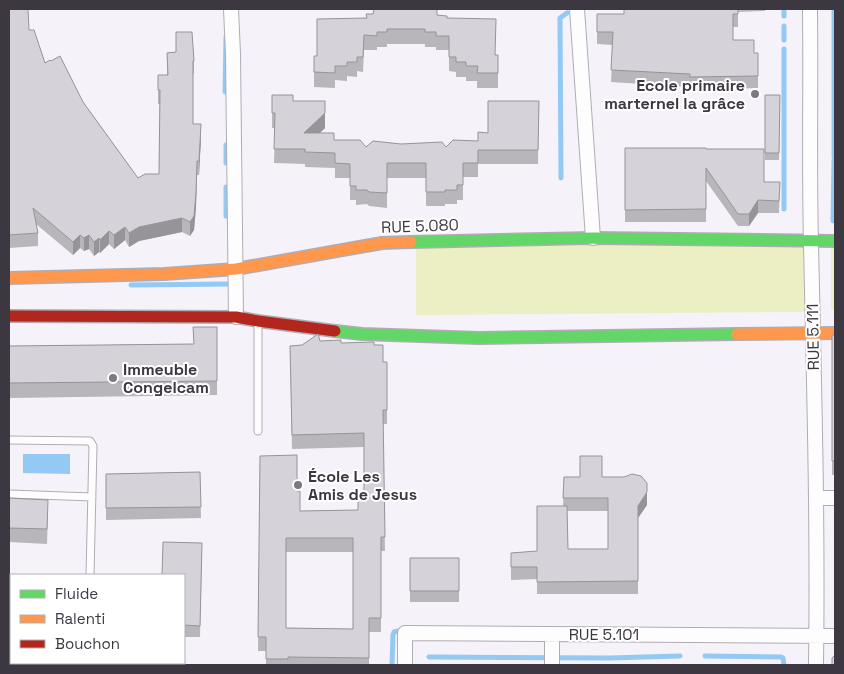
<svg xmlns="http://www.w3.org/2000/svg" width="844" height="674" viewBox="0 0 844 674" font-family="'Space Grotesk',sans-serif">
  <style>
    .green { fill: #ebefc3 }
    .water { fill: #93c9f3 }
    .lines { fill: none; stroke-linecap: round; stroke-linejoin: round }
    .stream { stroke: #93c9f3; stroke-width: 5 }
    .lane-casing { stroke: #b0acb4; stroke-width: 9 }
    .street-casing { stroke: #b0acb4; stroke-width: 16 }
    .fast-casing { stroke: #b0acb4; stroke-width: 14 }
    .slow-casing { stroke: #b0acb4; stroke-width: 14 }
    .jam-casing { stroke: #b0acb4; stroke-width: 14 }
    .lane { stroke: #fefdfe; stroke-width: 7 }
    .street { stroke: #fefdfe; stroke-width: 14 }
    .fast { stroke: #63d668; stroke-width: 11 }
    .slow { stroke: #ff974d; stroke-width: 11 }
    .jam { stroke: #b3261e; stroke-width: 11 }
    .wall { fill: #b8b5bb; fill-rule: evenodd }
    .shaded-wall { fill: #969399 }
    .building { fill: #d6d2da; stroke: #969399; fill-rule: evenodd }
    .poi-dot { fill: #7d7882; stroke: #fff; stroke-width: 2 }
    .labels { text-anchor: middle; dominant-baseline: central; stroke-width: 4; stroke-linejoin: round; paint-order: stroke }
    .poi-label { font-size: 16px; font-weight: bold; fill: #3c3741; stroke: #fff; text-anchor: start }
    .street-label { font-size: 16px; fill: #3c3741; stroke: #fff }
  </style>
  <rect width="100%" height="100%" fill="#f6f2fa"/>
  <path class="green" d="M806,244V312L416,315V247Z
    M831,246H835V309L831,310Z"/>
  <path class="water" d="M23,454H70V474L23,473Z"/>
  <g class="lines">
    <path class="stream" d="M784,9V16
      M834,9V157
      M784,26V40
      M784,49V209
      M225,92L226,37
      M226,145V163
      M561,178L560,18L567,13
      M226,187V216
      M833,221L834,160
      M131,285L231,284
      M705,656L781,657L783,658L784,665
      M429,657L609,658L680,656
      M392,665L393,635L394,632L398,631H404"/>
    <defs>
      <path id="lane" d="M258,431V321
        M9,440L90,441L93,446L90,575
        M9,494L92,497
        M9,588H11"/>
      <path id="street" d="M231,9L233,54L236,317
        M577,9L593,238
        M810,9C811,87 809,165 811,243C814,384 818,524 816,665
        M816,498H835
        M405,665V633L835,636
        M552,665V634"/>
      <path id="fast" d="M411,242L593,238L835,241
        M335,331L362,334L479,338L737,334"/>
      <path id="slow" d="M9,278L164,274L236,269L382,243L411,242
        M737,334L835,333"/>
      <path id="jam" d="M9,316L236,317L258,321L335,331"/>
    </defs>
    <use href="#lane" class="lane-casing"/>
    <use href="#street" class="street-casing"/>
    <use href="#fast" class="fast-casing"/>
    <use href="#slow" class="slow-casing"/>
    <use href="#jam" class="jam-casing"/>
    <use href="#lane" class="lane"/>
    <use href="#street" class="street"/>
    <use href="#fast" class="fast"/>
    <use href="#slow" class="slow"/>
    <use href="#jam" class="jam"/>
  </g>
  <path class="wall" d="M9,9L29,30L45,63L83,102L138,178L159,174L160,104H158V75H167V53L176,52V32L194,61V74H193V124L201,138L199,175H197L196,207L194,230L190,236L182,232L139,241L129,247L125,240L114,249L109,244L100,253L99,252L94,256L89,249L84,251L80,248L73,255L36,224L38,233V246L9,248Z
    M624,9H765V11L738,12V27H733V40L754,53H758V88L690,90V87L611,82L613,45L597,44V14H624Z
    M437,15L447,18L496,55H498V88H477V81H466V77H456V72L449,71V50H436V47H425V44H387V47H377V50H364L363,72L357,71V77L347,76V81L335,80V88L314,87V56H317L366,18Z
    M272,95L293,101L325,128L320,133L334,140L366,147L401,144L446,147L478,141L488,133L539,101L538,164H478V177H463V200H457V204H445V206H426V178H387V208L369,206L367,204L356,205V200H350V178H335V168L305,167V164L274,163L275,128H272Z
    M765,95H780L779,160H765Z
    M625,148L706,149L764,182H780L779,213H758L749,226H738L706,181V222H625Z
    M193,327H217V395L9,398V346L194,344Z
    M832,335H835V475H832Z
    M320,341L341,343L374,345L383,362H387V424H383L385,551H381V632H369V665H266V651H258L260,456L297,491L300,511L358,510L364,496V447L292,449L290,346L302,345ZM286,552H353V629L286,628Z
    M200,472L201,518L106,520V474Z
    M564,477H602L647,505L638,518V594H537V579L511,580V553L537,551L563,506ZM567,511H608V549H568Z
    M9,498L48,514L47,544L9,542Z
    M202,554L200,637H184V575Z
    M410,558H459V602H410Z"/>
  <path class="shaded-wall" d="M325,113V128L304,147V133Z
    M201,124V138L199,175V161Z
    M197,161L196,207L194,230L190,236V222Z
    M758,200V213L749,226V214Z
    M182,218V232L139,241L129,247V233L139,227Z
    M125,227V240L114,249V235Z
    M109,231V244L100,253V240Z
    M80,235V248L73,255V242Z
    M89,235V249L84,251V238Z
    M99,238V252L94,256V242Z
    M647,492V505L638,518V506Z"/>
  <path class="building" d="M9,9H28L29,30H34L45,63L50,60L51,61L60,56L83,102L138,178L145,174H159L160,90H158V75H168L167,53L176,52V32H192L194,61H193V124H201L199,161H197L196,193L194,216L190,222L182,218L139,227L129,233L125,227L114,235L109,231L100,240L99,238L94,242L89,235L84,238L80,235L73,242L33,208L38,233L9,235Z
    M374,9H437V15L447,16V18L496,19L495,55H498V73H477L478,66H466V62H456V57H449V36H436V32H425V29H387V32H377V36L364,35L363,57H357V62H347V66H335V73L314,72V56H317V19L367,18L366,14H373Z
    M624,9H738V14H733V40H754V53H758V76L690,77V74L611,70L613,32H597V14H624Z
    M272,95H293V101H325V113L304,133H334V140H360L366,147L373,141L401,144L442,142L446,147L453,140L478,141V132L488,133V101H539L538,150H478V163H463V185H457V190H445V192H426V163H387V193L369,192L367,190H356V186H350V164L335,163V153L305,152V149H274L275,113H272Z
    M765,95H780L779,153H765Z
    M625,148H706V149H764V182H780L779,201L758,200L749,214H738L706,168V209L625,210Z
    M193,327H217V381L9,383V346L194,344Z
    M318,334L320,341L341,340V343L374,342V345H383V362H387V410H383L385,537H381V618H369V658L288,657V659H266V637H258L260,456L297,455V491H300V511L358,510V496H364V433L292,435L290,346L302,345ZM286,538H353V629L286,628Z
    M832,335H835V461H832Z
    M580,456H602V477H624L632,474L641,476L647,483V492L638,506V581L537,582V567H511V553L537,551V506H567L568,549H608V498H563L564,477H580Z
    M200,472L201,507L106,508V474Z
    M9,498L48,500L47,529L9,528Z
    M163,542L202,543L200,626L184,625V575H162Z
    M410,558H459V591H410Z
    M835,655V665H832V658Z"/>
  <g class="poi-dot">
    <circle cx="755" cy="94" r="5"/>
    <circle cx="113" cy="378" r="5"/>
    <circle cx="298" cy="485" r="5"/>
  </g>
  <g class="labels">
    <g class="poi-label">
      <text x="745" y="85" text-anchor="end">Ecole primaire<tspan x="745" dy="18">marternel la grâce</tspan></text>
      <text x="123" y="369">Immeuble<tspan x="123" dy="18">Congelcam</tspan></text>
      <text x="308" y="476">École Les<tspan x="308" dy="18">Amis de Jesus</tspan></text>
    </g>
    <g class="street-label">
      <text transform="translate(420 226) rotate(-2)">RUE 5.080</text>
      <text transform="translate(813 337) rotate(-91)">RUE 5.111</text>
      <text x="604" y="634">RUE 5.101</text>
    </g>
  </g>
  <rect width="844" height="674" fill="none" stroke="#3c3741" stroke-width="20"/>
  <rect x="10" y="574" width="175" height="90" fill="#ffffff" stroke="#b1afb3"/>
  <rect x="20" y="590" width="25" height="8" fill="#63d668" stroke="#b1afb3"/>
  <text x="55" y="599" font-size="15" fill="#3c3741">Fluide</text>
  <rect x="20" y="615" width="25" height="8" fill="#ff974d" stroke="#b1afb3"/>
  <text x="55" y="624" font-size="15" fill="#3c3741">Ralenti</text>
  <rect x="20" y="640" width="25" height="8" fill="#b3261e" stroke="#b1afb3"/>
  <text x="55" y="649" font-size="15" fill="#3c3741">Bouchon</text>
</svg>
